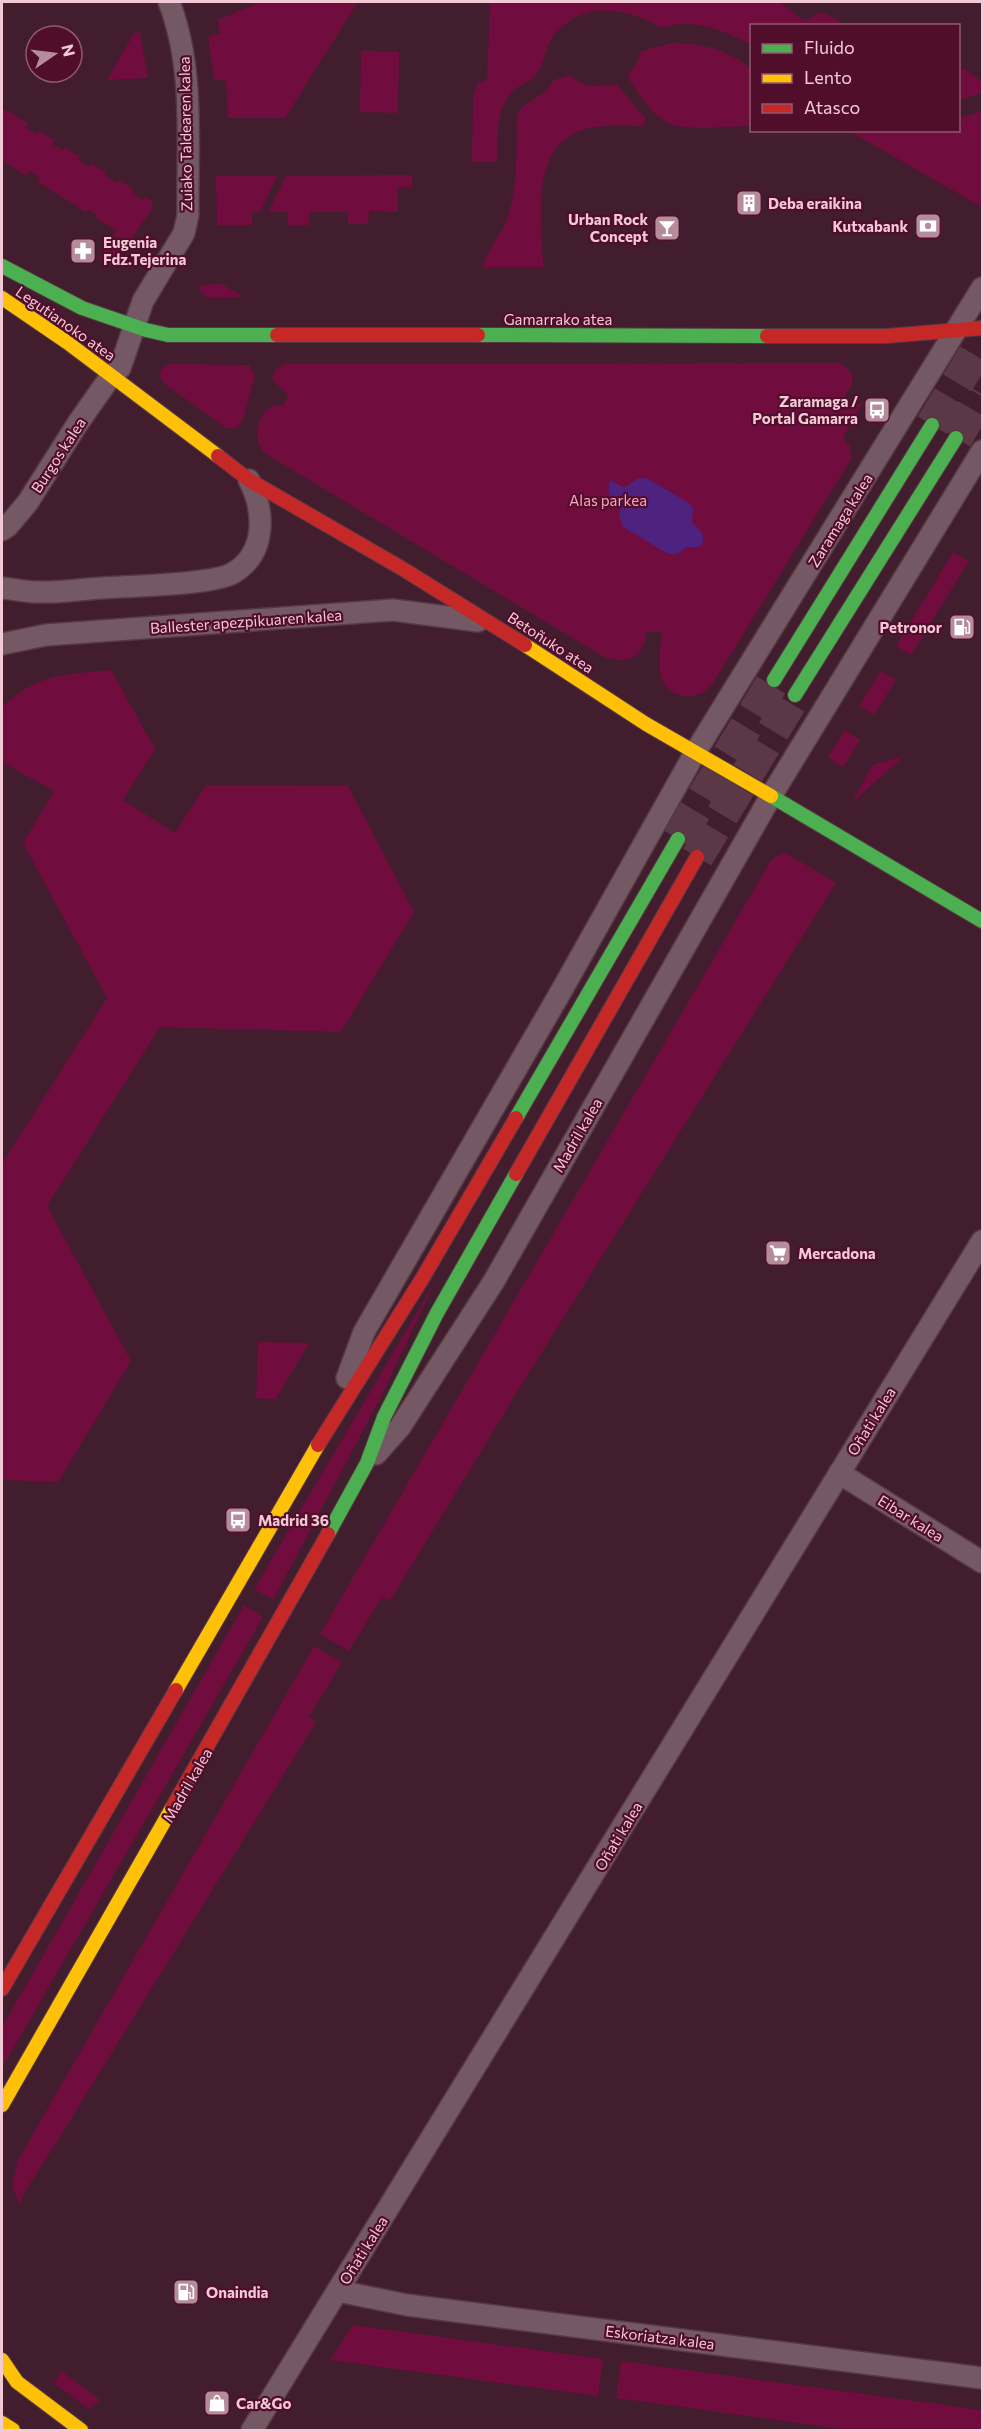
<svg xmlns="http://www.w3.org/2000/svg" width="984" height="2432" viewBox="0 0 984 2432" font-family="Commissioner,sans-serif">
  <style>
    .green { fill: #710d3e }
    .water { fill: #4e227f }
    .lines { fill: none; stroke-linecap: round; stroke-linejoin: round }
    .primary-tunnel { stroke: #5c3746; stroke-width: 33; stroke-dasharray: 33 16; stroke-linecap: butt }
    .street-casing { stroke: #553944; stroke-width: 24 }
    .fast-casing { stroke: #553944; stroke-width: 16 }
    .slow-casing { stroke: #553944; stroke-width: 16 }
    .jam-casing { stroke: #553944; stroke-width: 16 }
    .street { stroke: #745863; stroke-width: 21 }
    .fast { stroke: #4caf50; stroke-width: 14 }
    .slow { stroke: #ffc107; stroke-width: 14 }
    .jam { stroke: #c62828; stroke-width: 14 }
    .labels { text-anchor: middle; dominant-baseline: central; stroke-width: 4.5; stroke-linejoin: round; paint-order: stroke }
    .street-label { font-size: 15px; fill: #f3c9d5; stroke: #500e2b }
    .poi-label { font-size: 15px; font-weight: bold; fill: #f3c9d5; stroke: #500e2b; text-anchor: start }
    .park-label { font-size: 15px; fill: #fba2bf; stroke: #500e2b }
  </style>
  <rect width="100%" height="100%" fill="#411d2d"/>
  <path class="green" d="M260,2H358L285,118H228L226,80H214L208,37L220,33L218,20Z
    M490,2H779L803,20C810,20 811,17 817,14C826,10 838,21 845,25L752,26L751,45C725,31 691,17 661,28C626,7 583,0 554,35C545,47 544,65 535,76C529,83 518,85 512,92C495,110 498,138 497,162H472L473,95L478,83L487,80Z
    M140,32L148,78L107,80L134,33Z
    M672,43C703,43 726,50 751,68V126C733,126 686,131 671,124C653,117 637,92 627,76L636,65L641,51Z
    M361,51L399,52L398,113L360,112Z
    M959,66L982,81V93L959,100Z
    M569,75C585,88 598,87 617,84L645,118V123L642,126C626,126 610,125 595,127C527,137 542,218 543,267H483C483,258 499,236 504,226C519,192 516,153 517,116L522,107L547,90L554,80Z
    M2,108L28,123L25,127L36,134L39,131L54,140L52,145L63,150L65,147L80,157L79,160L89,167L92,164L106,172L105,176L117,183L119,180L133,189L132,192L142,200L145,197L152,201V209L112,266L99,259L116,230L96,218L97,215L88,209L86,212L37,181L39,177L30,171L27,176L2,160Z
    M982,111V207L849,131L958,130L959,118Z
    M412,175V187H398V212L369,211L368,224H348L347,212H310L309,225H288V212H268L286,176Z
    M216,176H277L260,212H252V225H217Z
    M222,284L243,297H207L200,290V285Z
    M839,363C855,372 857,381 845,395L851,406L863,403L843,437L850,446L851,459L713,683C702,695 691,700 675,693C670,690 664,686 662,680C657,667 661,646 661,632H647C643,658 628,665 604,657L266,454C249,441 258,401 283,406L289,395L272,380L276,368L285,364Z
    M171,364L249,365L255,376L242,422C237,428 233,430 225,427L163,383L159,372L166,365Z
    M953,552L969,561L911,655L896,646Z
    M111,670L155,749L123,800L175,833L206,785L348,786L414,912L341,1032L160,1027L47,1206L131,1361L58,1482L2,1480V1164L107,998L23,843L54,791L2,762V707C39,673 63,675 111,670Z
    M881,671L896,680L874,715L859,706Z
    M845,730L860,740L843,767L828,757Z
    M904,756L852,803L872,765Z
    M782,853L788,854L836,883L517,1392L390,1601L382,1597L349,1651L320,1634L771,860Z
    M436,1280L379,1401L273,1600L254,1589Z
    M258,1342L309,1343L276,1399L256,1398Z
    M244,1605L263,1617L2,2068V2027Z
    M314,1646L342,1662L309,1717L316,1722L58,2140L21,2198V2207L12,2187L18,2160Z
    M353,2325L603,2359L598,2396L330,2360Z
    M621,2361L982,2410V2430H850L616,2398Z
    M61,2371L100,2400L89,2409L54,2383Z"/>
  <path class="water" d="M646,478L689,503L693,509L692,523C708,534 708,551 686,547C680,554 676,555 667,553L623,527L619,515L621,507C610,499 606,494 610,480L624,488L637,479Z"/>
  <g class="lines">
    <path class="primary-tunnel" d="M932,425L982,342
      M956,438L982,394
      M678,839L774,680
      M697,857L795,695"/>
    <defs>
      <path id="street" d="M2,530L8,526L28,502L78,423L111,376L120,368L143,301L184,233L188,215C187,144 195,69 169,2
        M2,588C14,589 26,592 38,592C59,593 81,589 102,588C129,586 213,585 233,573C267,553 265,511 249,480
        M2,644L46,635L393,610L478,621
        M347,1378L364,1332L563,988L696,751L982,288
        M376,1454L400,1427L494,1281L771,796L982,451
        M839,1473L982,1562
        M338,2291L407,2305L982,2378
        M252,2430L982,1241"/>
      <path id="fast" d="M2,266L82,308L146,330L168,335H277
        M478,335L767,336
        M774,680L932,425
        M795,695L956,438
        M771,796L982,921
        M516,1118L678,839
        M328,1534L367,1463L384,1417L437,1313L516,1174"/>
      <path id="slow" d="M2,298L68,343L218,456
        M525,645L646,724L771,796
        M176,1690L318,1445
        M2,2105L172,1808
        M2,2360L17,2382L81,2430
        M2,2423L13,2430"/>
      <path id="jam" d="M277,335H478
        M767,336H887L982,328
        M218,456L249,480L403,569L525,645
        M516,1174L697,857
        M318,1445L422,1279L516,1118
        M172,1808L328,1534
        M2,1989L176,1690"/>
    </defs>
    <use href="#street" class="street-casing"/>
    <use href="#fast" class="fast-casing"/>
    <use href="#slow" class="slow-casing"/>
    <use href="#jam" class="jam-casing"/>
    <use href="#street" class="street"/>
    <use href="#fast" class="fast"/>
    <use href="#slow" class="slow"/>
    <use href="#jam" class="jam"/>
  </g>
  <defs>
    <symbol id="building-square" viewBox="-11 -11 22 22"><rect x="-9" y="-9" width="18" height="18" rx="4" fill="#b58d9a" stroke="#500e2b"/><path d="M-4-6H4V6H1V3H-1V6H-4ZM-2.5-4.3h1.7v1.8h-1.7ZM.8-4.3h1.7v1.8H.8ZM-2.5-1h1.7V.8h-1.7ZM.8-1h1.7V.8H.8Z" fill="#fff"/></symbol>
    <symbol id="bank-square" viewBox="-11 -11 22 22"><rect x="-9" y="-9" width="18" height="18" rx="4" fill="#b58d9a" stroke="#500e2b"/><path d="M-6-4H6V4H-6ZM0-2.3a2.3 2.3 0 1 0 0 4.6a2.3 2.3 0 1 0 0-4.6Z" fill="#fff"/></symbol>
    <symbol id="bar-square" viewBox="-11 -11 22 22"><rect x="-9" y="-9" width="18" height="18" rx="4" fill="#b58d9a" stroke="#500e2b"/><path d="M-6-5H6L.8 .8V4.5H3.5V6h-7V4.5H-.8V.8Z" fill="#fff"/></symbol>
    <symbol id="pharmacy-square" viewBox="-11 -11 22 22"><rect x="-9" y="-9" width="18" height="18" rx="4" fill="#b58d9a" stroke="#500e2b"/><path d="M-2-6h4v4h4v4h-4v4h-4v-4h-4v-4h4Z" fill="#fff"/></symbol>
    <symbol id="bus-square" viewBox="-11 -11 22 22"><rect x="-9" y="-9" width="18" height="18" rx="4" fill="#b58d9a" stroke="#500e2b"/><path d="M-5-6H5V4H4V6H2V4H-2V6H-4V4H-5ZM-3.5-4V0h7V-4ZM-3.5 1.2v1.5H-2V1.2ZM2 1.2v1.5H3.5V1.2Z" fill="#fff"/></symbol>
    <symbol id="fuel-square" viewBox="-11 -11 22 22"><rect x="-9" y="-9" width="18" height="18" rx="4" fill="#b58d9a" stroke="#500e2b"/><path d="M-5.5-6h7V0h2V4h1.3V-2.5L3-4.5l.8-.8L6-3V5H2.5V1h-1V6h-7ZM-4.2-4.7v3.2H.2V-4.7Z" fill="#fff"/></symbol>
    <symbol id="supermarket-square" viewBox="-11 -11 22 22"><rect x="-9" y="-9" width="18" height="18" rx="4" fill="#b58d9a" stroke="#500e2b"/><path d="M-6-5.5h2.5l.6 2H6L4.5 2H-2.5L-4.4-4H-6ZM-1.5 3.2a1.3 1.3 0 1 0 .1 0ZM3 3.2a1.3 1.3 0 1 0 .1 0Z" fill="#fff"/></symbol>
    <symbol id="shop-square" viewBox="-11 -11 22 22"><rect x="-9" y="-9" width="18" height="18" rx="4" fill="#b58d9a" stroke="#500e2b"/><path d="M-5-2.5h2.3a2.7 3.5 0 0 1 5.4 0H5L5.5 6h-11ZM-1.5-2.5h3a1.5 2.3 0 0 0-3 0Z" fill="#fff"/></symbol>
  </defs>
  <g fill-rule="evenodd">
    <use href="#building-square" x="734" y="188" width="30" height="30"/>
    <use href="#bank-square" x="913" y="211" width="30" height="30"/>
    <use href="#bar-square" x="652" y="213" width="30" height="30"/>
    <use href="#pharmacy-square" x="68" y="236" width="30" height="30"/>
    <use href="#bus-square" x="862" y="395" width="30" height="30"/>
    <use href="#fuel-square" x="947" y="612" width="30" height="30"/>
    <use href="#supermarket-square" x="763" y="1238" width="30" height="30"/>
    <use href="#bus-square" x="223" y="1505" width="30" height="30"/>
    <use href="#fuel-square" x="171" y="2277" width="30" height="30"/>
    <use href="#shop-square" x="202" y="2388" width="30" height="30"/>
  </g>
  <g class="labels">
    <g class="street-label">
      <text transform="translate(185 134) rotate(-91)">Zuiako Taldearen kalea</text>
      <text x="558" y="319">Gamarrako atea</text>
      <text transform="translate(66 323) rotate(35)">Legutianoko atea</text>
      <text transform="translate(58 455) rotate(-57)">Burgos kalea</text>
      <text transform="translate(840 520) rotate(-58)">Zaramaga kalea</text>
      <text transform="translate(246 621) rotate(-4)">Ballester apezpikuaren kalea</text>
      <text transform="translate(551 642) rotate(33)">Betoñuko atea</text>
      <text transform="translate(577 1135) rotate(-60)">Madril kalea</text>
      <text transform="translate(871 1421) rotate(-58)">Oñati kalea</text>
      <text transform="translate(911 1518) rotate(32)">Eibar kalea</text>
      <text transform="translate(187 1785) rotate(-60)">Madril kalea</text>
      <text transform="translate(618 1836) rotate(-59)">Oñati kalea</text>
      <text transform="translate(363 2250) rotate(-58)">Oñati kalea</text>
      <text transform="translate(660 2337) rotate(7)">Eskoriatza kalea</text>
    </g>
    <g class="poi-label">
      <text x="768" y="203">Deba eraikina</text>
      <text x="648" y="219" text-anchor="end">Urban Rock<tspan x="648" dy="17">Concept</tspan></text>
      <text x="908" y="226" text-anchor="end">Kutxabank</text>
      <text x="103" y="242">Eugenia<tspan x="103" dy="17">Fdz.Tejerina</tspan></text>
      <text x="858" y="401" text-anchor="end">Zaramaga /<tspan x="858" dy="17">Portal Gamarra</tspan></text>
      <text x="942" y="627" text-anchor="end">Petronor</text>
      <text x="798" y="1253">Mercadona</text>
      <text x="258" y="1520">Madrid 36</text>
      <text x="206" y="2292">Onaindia</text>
      <text x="236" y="2403">Car&amp;Go</text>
    </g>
    <g class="park-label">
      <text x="608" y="500">Alas parkea</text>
    </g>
  </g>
  <rect width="984" height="2432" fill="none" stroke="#f3c9d5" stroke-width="6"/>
  <rect x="750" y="24" width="210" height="108" fill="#500e2b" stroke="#91596f" stroke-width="1.5"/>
  <rect x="762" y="44" width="30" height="9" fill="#4caf50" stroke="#91596f" stroke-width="1.5"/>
  <text x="804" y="54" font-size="18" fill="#f3c9d5">Fluido</text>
  <rect x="762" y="74" width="30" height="9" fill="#ffc107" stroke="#91596f" stroke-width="1.5"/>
  <text x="804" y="84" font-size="18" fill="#f3c9d5">Lento</text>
  <rect x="762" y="104" width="30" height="9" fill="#c62828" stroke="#91596f" stroke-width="1.5"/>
  <text x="804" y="114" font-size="18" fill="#f3c9d5">Atasco</text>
  <g transform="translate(54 54) rotate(76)"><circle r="28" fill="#500e2b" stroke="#91596f" stroke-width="1.5"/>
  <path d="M0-4.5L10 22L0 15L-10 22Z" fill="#b58d9a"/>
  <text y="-9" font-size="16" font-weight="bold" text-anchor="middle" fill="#f3c9d5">N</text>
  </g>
</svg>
